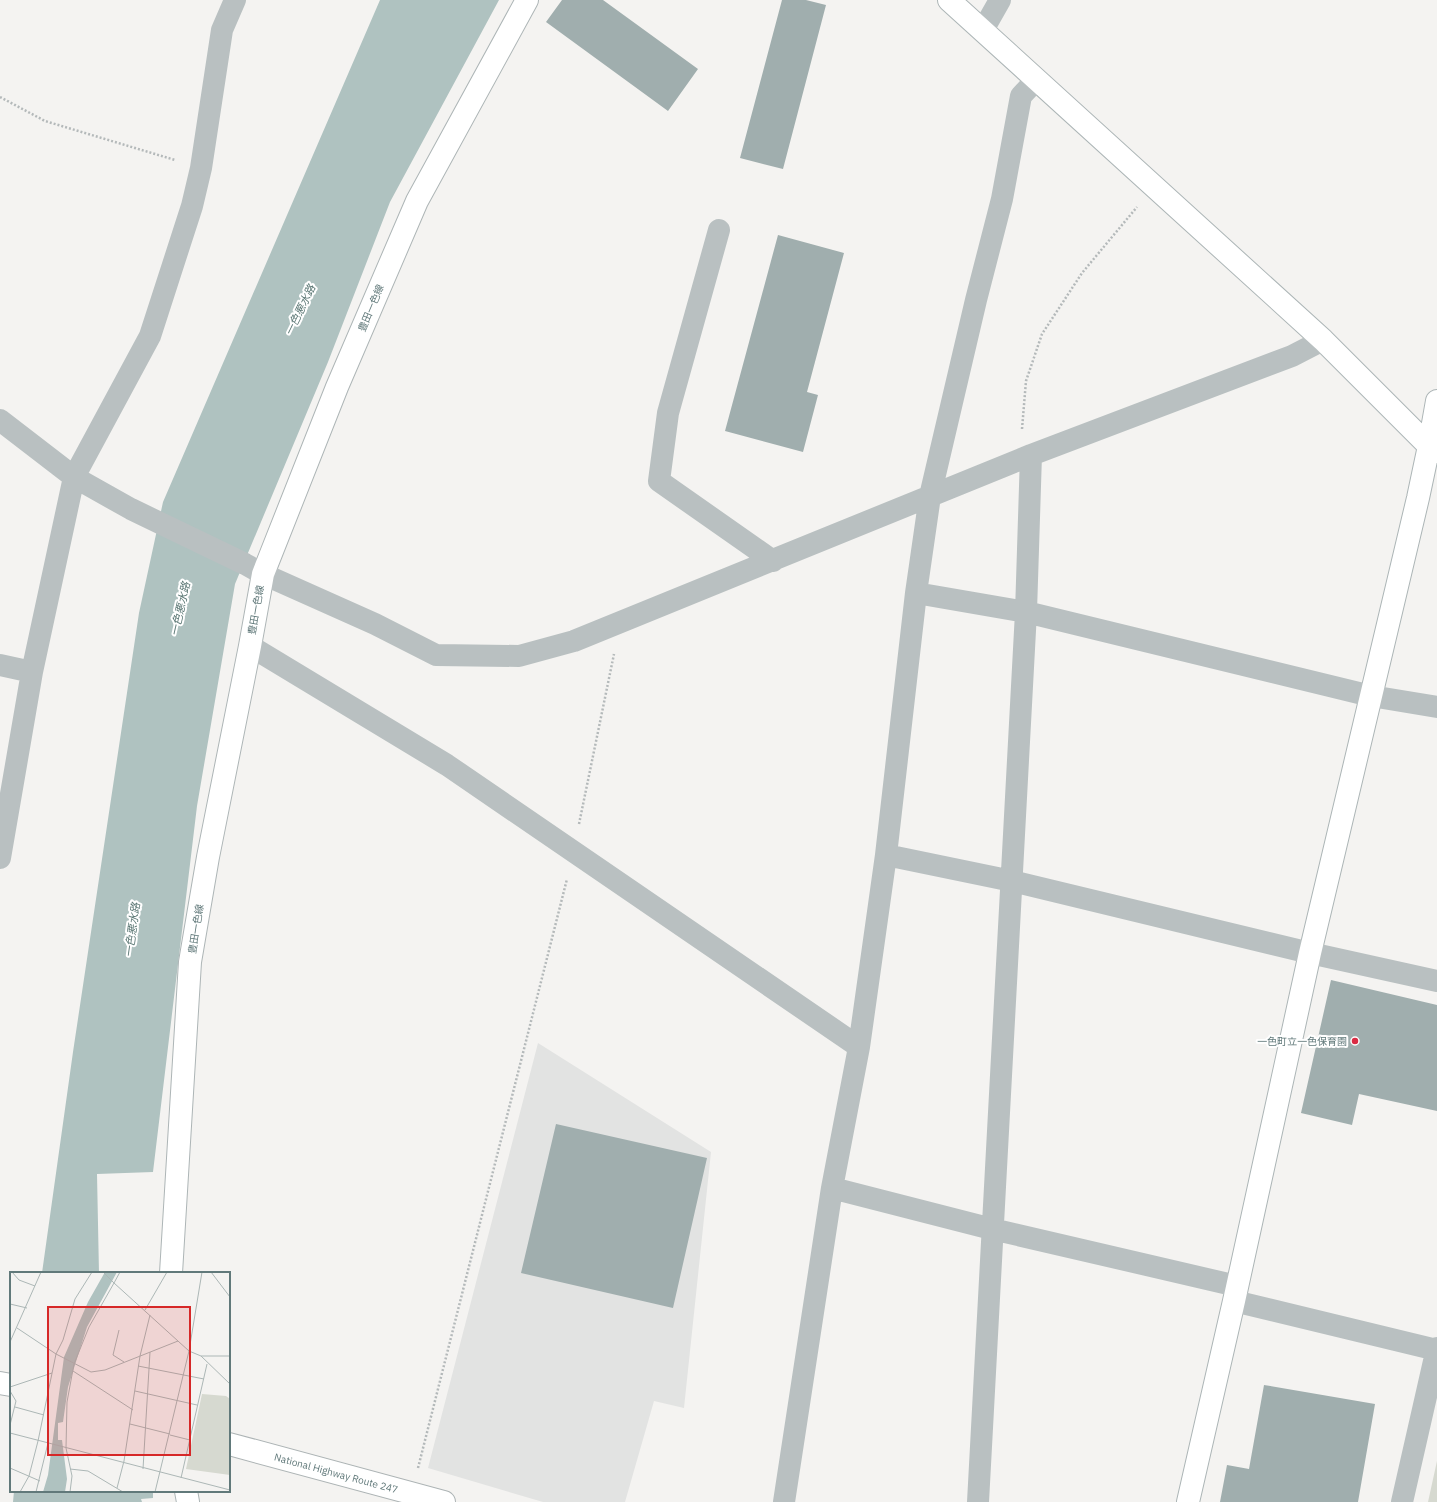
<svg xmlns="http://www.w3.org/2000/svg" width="1437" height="1502" viewBox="0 0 1437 1502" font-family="'IBM Plex Sans','Noto Sans JP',sans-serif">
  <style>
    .built { fill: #e2e3e2 }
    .green { fill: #d6d9d0 }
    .water { fill: #afc2c0 }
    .building { fill: #a0aeae }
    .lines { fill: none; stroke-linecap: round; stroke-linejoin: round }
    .secondary-casing { stroke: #acb5b6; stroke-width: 24 }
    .primary-casing { stroke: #adb5b6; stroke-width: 24 }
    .highway-casing { stroke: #adb4b5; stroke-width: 24 }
    .path { stroke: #b4b9ba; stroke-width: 2.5; stroke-dasharray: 2 2; stroke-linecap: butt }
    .street { stroke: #b9c0c1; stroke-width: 22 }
    .secondary { stroke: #fff; stroke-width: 22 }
    .primary { stroke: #fff; stroke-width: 22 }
    .highway { stroke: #fff; stroke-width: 22 }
    .poi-dot { fill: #da2b43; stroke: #fff; stroke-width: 1.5 }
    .labels { text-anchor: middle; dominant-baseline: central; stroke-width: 4; stroke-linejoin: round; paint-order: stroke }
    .street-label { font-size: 10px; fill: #61797a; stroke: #fff }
    .poi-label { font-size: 10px; fill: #61797a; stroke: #fff; text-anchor: end }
    .water-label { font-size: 11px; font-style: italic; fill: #5b7774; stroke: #fff }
    .inset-road { fill: none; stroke: #acb7b6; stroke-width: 1 }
    .view { fill: #d62828; fill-opacity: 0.15; stroke: #d62828; stroke-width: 2 }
    .inset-edge { fill: none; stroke: #61797a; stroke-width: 2 }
  </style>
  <rect width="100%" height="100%" fill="#f4f3f1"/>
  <path class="built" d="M538,1043L711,1152L684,1408L654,1401L625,1502H543L428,1468Z"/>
  <path class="green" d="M1437,1461V1502H1428Z"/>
  <path class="water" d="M380,0H499L390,202L328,362L235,584L197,806L153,1172L97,1174L99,1273H42L73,1052L139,613L163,502Z
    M14,1491H153V1498L141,1499L142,1502H13Z"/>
  <path class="building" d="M562,0H603L698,69L668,111L546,22Z
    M782,0H806L826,5L783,169L740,158Z
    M778,235L844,253L807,392L818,395L803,452L725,431Z
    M1331,980L1437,1005V1111L1359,1094L1352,1125L1301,1113Z
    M556,1124L707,1158L673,1308L521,1273Z
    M1264,1385L1375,1404L1358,1502H1220L1227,1465L1249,1469Z"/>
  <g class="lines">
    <defs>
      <path id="secondary" d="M949,0L1323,340L1429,446L1437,452
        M186,1491L188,1502
        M1188,1502L1234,1301L1310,953L1418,498L1429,446L1437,401"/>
      <path id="primary" d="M171,1273L190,962L208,857L250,646L263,574L337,387L417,201L527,0"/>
      <g id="highway">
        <path d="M0,1383L11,1385"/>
        <path id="s1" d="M229,1444L444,1502"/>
      </g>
    </defs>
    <use href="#secondary" class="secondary-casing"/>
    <use href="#primary" class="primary-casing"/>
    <use href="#highway" class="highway-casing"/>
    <path class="path" d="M0,97L45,121L175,160
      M1022,429L1026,381L1042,334L1082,273L1137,207
      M579,824L614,654
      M10,1424H11
      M418,1468L567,879"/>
    <path class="street" d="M983,30L1000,0
      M719,230L668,413L659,481L773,561
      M0,420L74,477L131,509L245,564L263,574L375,624L436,655L519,656L574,641L1031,455L1292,356L1323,340
      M916,593L1026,612L1371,696L1437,707
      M250,646L447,765L859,1047
      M0,665L32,672
      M886,855L1012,881L1310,953L1437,981
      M0,858L32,672L74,477L150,336L192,206L201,168L222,30L235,0
      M832,1188L992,1229L1237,1286
      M1234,1301L1437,1350
      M784,1502L832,1188L859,1047L886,855L916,593L930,496L976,300L1002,199L1021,96L1036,80
      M978,1502L1026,612L1031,455
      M1402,1502L1437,1348"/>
    <use href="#secondary" class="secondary"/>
    <use href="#primary" class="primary"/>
    <use href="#highway" class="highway"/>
  </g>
  <circle class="poi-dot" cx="1355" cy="1041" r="4"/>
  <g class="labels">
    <g class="street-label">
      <text transform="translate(371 308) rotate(-67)">豊田一色線</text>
      <text transform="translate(256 610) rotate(-80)">豊田一色線</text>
      <text transform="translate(196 929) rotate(-81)">豊田一色線</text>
      <text stroke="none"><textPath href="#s1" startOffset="111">National Highway Route 247</textPath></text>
    </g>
    <g class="poi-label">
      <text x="1347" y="1041">一色町立一色保育園</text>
    </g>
    <g class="water-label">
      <text transform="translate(300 310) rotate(-64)">一色悪水路</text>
      <text transform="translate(180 609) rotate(-77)">一色悪水路</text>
      <text transform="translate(132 930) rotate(-82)">一色悪水路</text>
    </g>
  </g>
  <g transform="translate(10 1272)">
    <rect width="220" height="220" fill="#f4f3f1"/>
    <path d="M192,122L216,124L220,127V203L176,197Z" fill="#d6d9d0"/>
    <path d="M95,0H107L77,55L58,115L53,150L48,151V168H52L57,207L55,220H33L38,203L54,85L78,30Z" fill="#afc2c0"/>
    <path class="inset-road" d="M2,0L9,8L25,14M110,0L104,11L179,79L191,84L220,112M201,0L220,25M0,32L17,36M135,38L157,0M7,56L46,82L81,100L95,98L168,69M109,58L103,83L114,90M0,70L31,0M191,84H220M128,94L194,107M63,99L123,138M0,115L42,101M0,119L6,129L0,153M125,119L187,133M5,135L34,143M120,152L160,162M0,161L220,218M160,163L180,168M56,176L62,204L60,220M56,176L57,130L64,92L79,55L104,11L93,0M0,196L30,209M60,197L78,199L113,220M133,197L140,80M171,206L197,92M107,216L114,189L130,84L140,43M10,220L19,204L28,169L46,82L53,68L65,27L82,0M26,220L38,171M145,220L179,79L192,0"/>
    <path class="view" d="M38,35H180V183H38Z"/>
    <rect width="220" height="220" class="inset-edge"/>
  </g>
</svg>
